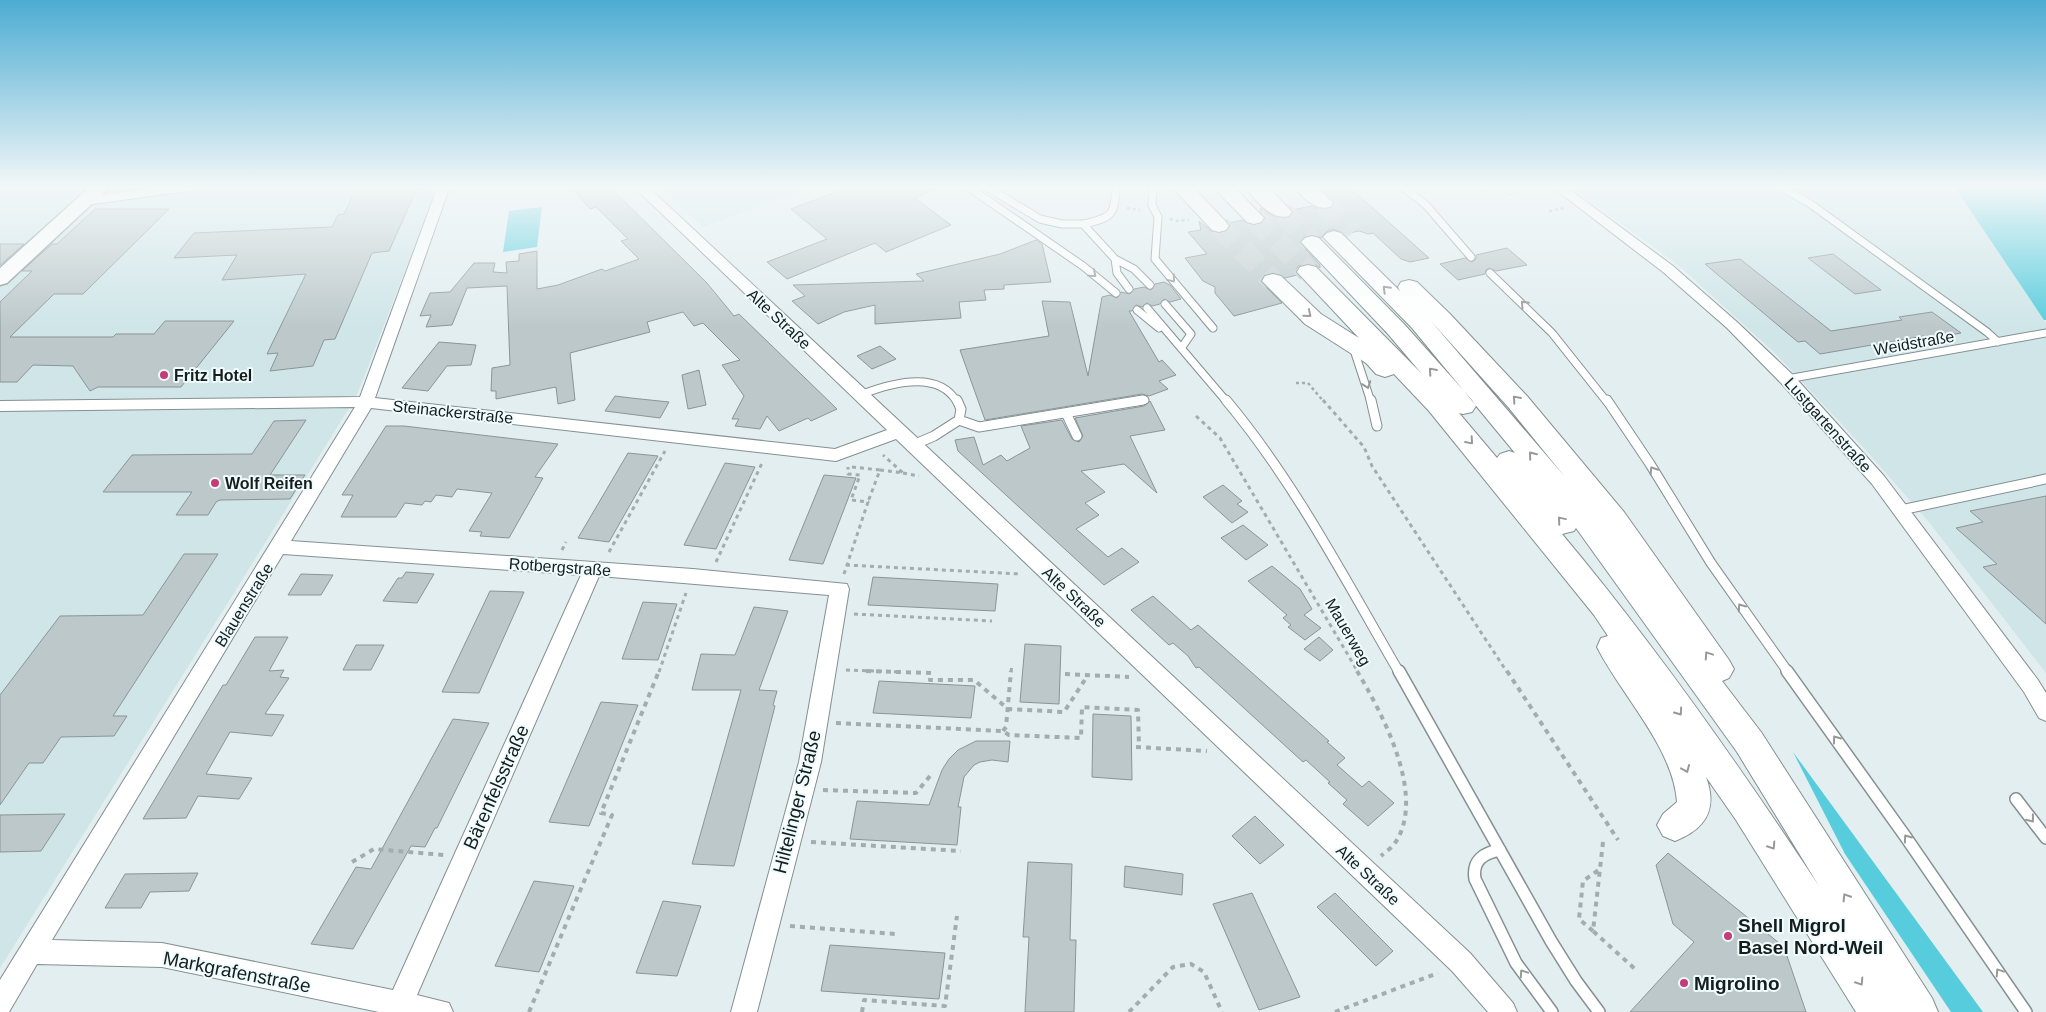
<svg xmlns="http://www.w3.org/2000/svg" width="2046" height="1012" viewBox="0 0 2046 1012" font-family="Arial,sans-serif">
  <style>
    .built { fill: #cfe5e8 }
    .green { fill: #57ccdc }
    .building { fill: #bcc8ca; stroke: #8a9597 }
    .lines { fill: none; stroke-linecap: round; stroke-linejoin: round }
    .highway-tunnel { stroke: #c4ced0; stroke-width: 22; stroke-dasharray: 22 11; stroke-linecap: butt }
    .lane-far2-casing { stroke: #849092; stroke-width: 9 }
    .lane-far1-casing { stroke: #849092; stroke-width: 11 }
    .lane-casing { stroke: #849092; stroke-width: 14 }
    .street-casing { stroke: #849092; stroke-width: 2 }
    .secondary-casing { stroke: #849092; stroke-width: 3 }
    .highway-casing { stroke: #849092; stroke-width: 2 }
    .path-far2 { stroke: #a3adae; stroke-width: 2.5; stroke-dasharray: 3 3; stroke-linecap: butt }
    .path-far1 { stroke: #a3adae; stroke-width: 3; stroke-dasharray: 4 4; stroke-linecap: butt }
    .path { stroke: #a3adae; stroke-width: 4; stroke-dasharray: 5 5; stroke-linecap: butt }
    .lane-far2 { stroke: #fff; stroke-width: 7 }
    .lane-far1 { stroke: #fff; stroke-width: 9 }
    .lane { stroke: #fff; stroke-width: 11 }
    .street { fill: #fff; fill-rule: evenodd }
    .secondary { fill: #fff; fill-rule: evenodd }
    .highway { fill: #fff; fill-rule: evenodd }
    .oneway { stroke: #979999 }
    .poi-dot { fill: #c43b77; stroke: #effcfe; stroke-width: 2 }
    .labels { text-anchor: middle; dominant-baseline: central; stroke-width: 4; stroke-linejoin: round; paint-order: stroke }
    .street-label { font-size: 16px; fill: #171c1d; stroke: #effcfe }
    .poi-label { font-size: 16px; font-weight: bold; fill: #171c1d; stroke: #effcfe; text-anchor: start }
    .near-street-label { font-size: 19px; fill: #171c1d; stroke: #effcfe }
    .near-poi-label { font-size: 19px; font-weight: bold; fill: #171c1d; stroke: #effcfe; text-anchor: start }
  </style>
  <rect width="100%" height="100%" fill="#e2eef0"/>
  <path class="built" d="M0,186H438L356,397L0,968Z
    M658,186H815L703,227Z
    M1569,186H1954L2046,323V673L1928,521L1864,448L1775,353L1677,264Z"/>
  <path class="green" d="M1954,186H2046V320H2044Z
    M542,207L537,247L503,252L509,211Z
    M1793,752L1983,1012H1951L1845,854Z"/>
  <path class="building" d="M357,186H418L389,251L372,253L335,339L324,340L313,366L270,371L278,353L267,354L306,274L222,280L237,255L174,258L194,233L332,227L338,215L344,214Z
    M570,186H609L707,283L734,316L739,314L837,409L811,421L808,418L779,431L767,416L760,429L735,426L739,419H732L744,396L722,365L740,360L703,323L694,326L683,312L647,322L650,332L570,353L575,400L558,404L556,387L496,399V391H491L492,368L510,365L507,286L467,288L452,325L426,327L431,315L420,316L430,293L450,292L474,263H495L493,272L507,273L506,262L519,261V254L537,251V289L558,285L602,269L605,271L639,259L621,241L628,239L596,207L590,209Z
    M852,186H942L915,198L951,225L886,252L875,243L787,279L767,262L827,239L791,209Z
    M1323,186H1348L1429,258L1410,262L1401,259L1373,233L1368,234L1359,231L1345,234L1333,229L1326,232L1321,238L1313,234L1304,236L1300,243L1320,265V268L1316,265L1308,263L1298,266L1295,272L1297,275L1285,278L1273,272L1265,274L1261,282L1282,303L1234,316L1215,293V287L1203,281L1185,258L1207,254L1188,232L1201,230L1199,221L1211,231L1218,234L1228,231L1231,226L1229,223L1243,220L1253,226L1262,224L1266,218L1260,211L1261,208L1275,217L1283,219L1290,217L1294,212L1292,210L1311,206L1319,209H1330L1335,203L1323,191Z
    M95,209H169L83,294H54L10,337H113L116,334H154L165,321H234L181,387H98L90,391L73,366L33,365L17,382H0V302L32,271H22L52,244H57Z
    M1036,240L1042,244L1051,282L1004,285V289L984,290L986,300L959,302L961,318L875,324V305L844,312L818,324L792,301L805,296L793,285L924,281L916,274L1000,254Z
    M0,244H24L0,265Z
    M1507,248L1527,265L1496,271L1489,268L1486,270L1485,274L1458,280L1440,264L1465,258L1472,262L1476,259V255Z
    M1833,254L1881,290L1855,294L1808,258Z
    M1740,259L1831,331L1902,320L1899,317L1932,312L1961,333L1927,339L1924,336L1820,354L1805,341L1798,342L1705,264Z
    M1164,282L1170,285L1181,299L1170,302L1164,299L1160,304L1152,306L1147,303L1142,307L1136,305L1132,311H1129L1159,362L1162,360L1176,375L1159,381L1168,389L1149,396L1142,394L985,420L960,350L1049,336L1042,301L1070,302L1088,376L1102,297L1110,295L1117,298L1121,292L1130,294L1134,289L1144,287L1151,290L1155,284Z
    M439,342L476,345L471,365L447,366L428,391L402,388Z
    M880,346L896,359L872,369L857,356Z
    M699,370L706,405L688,409L682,375Z
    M615,396L631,398L669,402L660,418L605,411Z
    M1150,401L1165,430L1130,436L1157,493L1124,464L1081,471L1105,492L1085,503L1099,515L1076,529L1108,557L1122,548L1139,562L1104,585L958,451L955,440L974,437L983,465L1001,455L1007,461L1030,448L1021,426L1062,420L1072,439L1079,442L1083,436L1075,418L1144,406Z
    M306,420L270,475H305L290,499L220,500L216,502L208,515H176L192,492H103L132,455L252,454L274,421Z
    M386,426H404L558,444L535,477L543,478L509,538L480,536L482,532L469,531L492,493L457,489L452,497L436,495L431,502L425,501L422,505L405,503L396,517H341L353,495H342Z
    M628,453L658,456L609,542L578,538Z
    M725,463L755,467L716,549L684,545Z
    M824,475L856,478L823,564L789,560Z
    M1223,485L1242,501L1237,504L1248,512L1232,523L1203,497Z
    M2046,496V624L1983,567L1997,564L1956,528L1983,522L1970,511Z
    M1243,525L1268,545L1246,560L1221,538Z
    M184,554H218L113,716H127L114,736L61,737L43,763H29L0,805V695L60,616L143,615Z
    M1272,566L1300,589L1312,609L1304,615L1321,628L1305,640L1288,627L1291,625L1283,618L1287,615L1248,581Z
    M406,572L434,574L417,603L383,601L398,578H402Z
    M301,574L333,575L321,595H288Z
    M873,577L998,584L995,611L868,605Z
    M490,591L524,592L479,693L442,692Z
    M1153,596L1191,630L1198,625L1329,741L1327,742L1345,758L1337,765L1362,787L1369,781L1394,803L1368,826L1343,804L1347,800L1328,783L1330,782L1306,760L1303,762L1199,667L1196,668L1188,656L1173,643L1169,645L1131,610Z
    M643,602L677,604L658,660L622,659Z
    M754,607L788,611L759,690L777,691L773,705L775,706L734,866L692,864L741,690H692L701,654L735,655Z
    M255,637H288L269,671L284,670L280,677L289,678L265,714L284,715L272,736L230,732L206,774L252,778L239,799L198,796L186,818L143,819L223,685H226Z
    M1319,637L1333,650L1320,661L1304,649Z
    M1025,644L1061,646L1059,704L1020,702Z
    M356,645H384L371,670H343Z
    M879,681L975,686L971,718L873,713Z
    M601,702L638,705L589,826L549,822Z
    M1093,714L1131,716L1132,780L1092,777Z
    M453,719L489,723L437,828H435L425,847L411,846L353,949L311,944L356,867L371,869Z
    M976,741H1010L1008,762L992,760L980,762L974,765L964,777L958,807H961L957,845L850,839L857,801L929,805L942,770L949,759L958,750Z
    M65,814L41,851L0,852V815Z
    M1255,816L1284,845L1260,864L1232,836Z
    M1668,853L1784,947L1806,1012H1630L1694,942L1673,924L1656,865Z
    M1028,862L1072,864L1070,940H1076L1074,1012H1025L1029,937H1023Z
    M1125,866L1183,874L1182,895L1124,887Z
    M198,873L189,891L150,892L141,908H105L125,874Z
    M534,881L574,886L539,972L495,966Z
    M1252,893L1300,997L1259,1010L1213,904Z
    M1335,893L1393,951L1376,966L1317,907Z
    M663,901L701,906L677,976L636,973Z
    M830,945L945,953L939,999L821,991Z"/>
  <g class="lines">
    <path class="highway-tunnel" d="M1323,203L1353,232
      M1282,212L1312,242
      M1254,218L1308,272
      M1219,226L1273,281"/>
    <defs>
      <path id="lane-far2" d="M967,186L1083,266L1116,293
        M985,186L1040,219L1062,224H1083L1115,259L1117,273L1129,289
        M1153,186L1152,205L1158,217L1155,259L1213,328
        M1402,186L1426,205L1471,257
        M1510,186V190
        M1780,186L1812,205L1987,332L1998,342
        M1083,224C1112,218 1115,215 1116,186
        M1115,259L1134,269L1150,285
        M1490,273L1552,333L1607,402
        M1165,304L1191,334L1182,347
        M1147,308L1227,402
        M1137,310L1159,328
        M1353,347L1371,402
        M1787,379L2046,333
        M860,395C888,384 938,369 957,402
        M1136,402L1145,400"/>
      <path id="lane-far1" d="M1226,400C1294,481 1346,581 1399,672
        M1371,400L1377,426
        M1607,400L1650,464L1711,563L1788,672
        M1066,413L1077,436
        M959,420L979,427L1143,400
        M913,445L934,436L959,420L961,409L957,400
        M1901,510L2046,479"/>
      <path id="lane" d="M1399,671L1551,941L1576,981L1599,1012
        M1787,671L1905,836L2026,1012
        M2016,799L2046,838
        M1500,850C1483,853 1472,861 1475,879L1516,963L1552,1012"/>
      <path id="street" d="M165,186H200L194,190L86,205L80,201L86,197Z
        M438,186H450L375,398L835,449L887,430L633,186H647L1470,953L1513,1003L1517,1012H1488L1452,971L896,439L836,461L371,408L291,541L693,569L847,584L849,589L821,762L757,1012H731L799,762L829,595L599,576L417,995L449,1003L453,1012H379L162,967L37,964L9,1012H0V980L355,407L0,411V401L360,397ZM283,554L581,575L393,990L162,943L52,940Z
        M1551,186H1565L1673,266L1737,322L1793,375L1884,476L2038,680L2046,693V721L2039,718L2024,692L1872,484L1781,383L1727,328L1663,272Z"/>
      <path id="secondary" d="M91,186H111L7,283L0,285V268Z"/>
      <path id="highway" d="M1171,186H1192L1226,222L1229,226L1226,230L1219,232L1212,230Z
        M1212,186H1233L1264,218L1261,222L1254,224L1247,222Z
        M1245,186H1267L1292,212L1289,216C1272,221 1254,200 1245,186Z
        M1294,186H1316L1333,203L1330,207C1316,211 1302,198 1294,186Z
        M1334,231L1341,233L1400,291L1398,287L1401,282L1409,280L1417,282L1450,314L1527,396L1624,512L1729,660L1734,669L1729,678L1722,681L1761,732L1932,998L1938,1012H1856L1736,820L1706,777C1718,809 1706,829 1675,841L1663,836L1657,825L1663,814L1677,802C1673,747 1621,695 1597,647L1601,638L1608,636L1594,615L1429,411L1394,374L1385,377L1376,374L1366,363L1305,324L1262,281L1265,276L1273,274L1281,276L1321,314L1359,338L1297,272L1300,267L1308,265L1316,267L1422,374L1388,334L1301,242L1305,238L1312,236L1319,238L1404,324L1472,400L1476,406L1472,412L1463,414L1459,413L1497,458L1500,454L1509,451L1515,453L1412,328L1327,241L1323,237L1327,233ZM1430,320L1509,408L1565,477ZM1576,528L1737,752L1819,886C1739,765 1655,645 1562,534L1574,531Z"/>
    </defs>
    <use href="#lane-far2" class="lane-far2-casing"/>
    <use href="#lane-far1" class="lane-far1-casing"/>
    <use href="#lane" class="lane-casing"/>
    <use href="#street" class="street-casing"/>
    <use href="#secondary" class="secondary-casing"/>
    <use href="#highway" class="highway-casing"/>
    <path class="path-far2" d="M1454,186L1466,188L1479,186
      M1480,186L1488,192
      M2021,186L2046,221
      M1127,208L1140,210
      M1549,211L1564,208
      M1170,219L1177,221L1189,220
      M1296,383H1308L1324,402"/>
    <path class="path-far1" d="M1323,400L1364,447L1372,466L1507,672
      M1196,416L1220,438L1358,672
      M852,467L880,470L868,502
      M880,470L903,473L883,455
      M903,473L919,476
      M562,550L566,542
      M609,552L665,451
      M716,562L763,461
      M846,565L1021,574
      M844,574L868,502L851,500L860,475L848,474V467
      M854,614L992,621
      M846,670L902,672
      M659,672L686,593
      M1011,672L1012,665"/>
    <path class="path" d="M866,671L931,673L930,680H974L1008,709L1064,712L1088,675
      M1357,671C1382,713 1427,796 1395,843C1392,848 1385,852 1381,856
      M1507,671L1618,840
      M1065,674L1129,677
      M836,723L1003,731L1009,735L1081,738L1082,707L1138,710L1139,747
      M1003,731L1006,727L1011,671
      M1136,747L1207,751
      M823,790L916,793L930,776
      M811,842L961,851
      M1603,842L1593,931L1635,969
      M352,862L374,849L444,855
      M790,926L895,934
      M1593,931L1579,919L1583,881L1600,869
      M529,1012L612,815L601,813L659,671
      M862,1012L864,1000L945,1006L957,916
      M1129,1012L1173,967L1191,964L1204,972L1222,1012
      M1335,1012L1438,973"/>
    <use href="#lane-far2" class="lane-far2"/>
    <use href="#lane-far1" class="lane-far1"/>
    <use href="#lane" class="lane"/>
    <use href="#street" class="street"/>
    <use href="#secondary" class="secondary"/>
    <use href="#highway" class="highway"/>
  </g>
  <defs><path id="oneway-chevron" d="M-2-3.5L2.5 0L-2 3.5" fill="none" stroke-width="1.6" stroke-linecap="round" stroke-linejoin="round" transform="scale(1.25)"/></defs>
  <g class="oneway">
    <use href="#oneway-chevron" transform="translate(1093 274) rotate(40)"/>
    <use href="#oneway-chevron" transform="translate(1172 279) rotate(50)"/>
    <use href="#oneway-chevron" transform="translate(1386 289) rotate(-135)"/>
    <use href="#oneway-chevron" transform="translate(1524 304) rotate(-133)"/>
    <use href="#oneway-chevron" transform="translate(1308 314) rotate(40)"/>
    <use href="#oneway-chevron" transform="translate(1432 371) rotate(-131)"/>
    <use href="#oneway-chevron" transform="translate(1367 385) rotate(70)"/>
    <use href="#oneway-chevron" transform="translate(1516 399) rotate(-131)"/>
    <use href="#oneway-chevron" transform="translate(1470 441) rotate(49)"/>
    <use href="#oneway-chevron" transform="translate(1532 455) rotate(-129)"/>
    <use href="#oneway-chevron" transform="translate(1653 470) rotate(-122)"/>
    <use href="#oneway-chevron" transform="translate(1561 520) rotate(-130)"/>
    <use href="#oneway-chevron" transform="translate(1741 607) rotate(-125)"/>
    <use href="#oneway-chevron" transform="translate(1708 655) rotate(-124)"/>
    <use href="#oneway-chevron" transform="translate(1679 712) rotate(55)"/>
    <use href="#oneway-chevron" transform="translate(1836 739) rotate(-126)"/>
    <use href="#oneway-chevron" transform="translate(1686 769) rotate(67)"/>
    <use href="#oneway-chevron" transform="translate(2031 819) rotate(52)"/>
    <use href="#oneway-chevron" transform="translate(1907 838) rotate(-125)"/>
    <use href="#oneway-chevron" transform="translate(1772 846) rotate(57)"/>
    <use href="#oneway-chevron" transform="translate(1846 897) rotate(-122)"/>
    <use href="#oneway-chevron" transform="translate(1999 972) rotate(-124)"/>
    <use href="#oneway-chevron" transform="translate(1523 973) rotate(-124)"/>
    <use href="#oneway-chevron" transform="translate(1860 982) rotate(57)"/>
  </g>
  <linearGradient id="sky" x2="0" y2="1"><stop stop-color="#4dacd2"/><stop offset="0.57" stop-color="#f2f7f8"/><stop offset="1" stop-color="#f2f7f8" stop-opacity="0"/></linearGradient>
  <rect width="2046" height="328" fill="url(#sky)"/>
  <g class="poi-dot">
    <circle cx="164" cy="375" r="5"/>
    <circle cx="215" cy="483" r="5"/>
    <circle cx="1728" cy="936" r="5"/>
    <circle cx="1684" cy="983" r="5"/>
  </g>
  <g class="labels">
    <g class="street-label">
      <text transform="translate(779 319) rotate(43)">Alte Straße</text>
      <text transform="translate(1914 343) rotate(-10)">Weidstraße</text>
      <text transform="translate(453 412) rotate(6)">Steinackerstraße</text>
      <text transform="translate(1828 425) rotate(48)">Lustgartenstraße</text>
      <text transform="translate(560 567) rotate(4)">Rotbergstraße</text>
      <text transform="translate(1074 597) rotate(43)">Alte Straße</text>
      <text transform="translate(244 605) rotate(-58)">Blauenstraße</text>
      <text transform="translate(1348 632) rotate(60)">Mauerweg</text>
      <text transform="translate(1368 875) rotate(43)">Alte Straße</text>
    </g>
    <g class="poi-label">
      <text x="174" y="375">Fritz Hotel</text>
      <text x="225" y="483">Wolf Reifen</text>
    </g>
    <g class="near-street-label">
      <text transform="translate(496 787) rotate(-66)">Bärenfelsstraße</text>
      <text transform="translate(797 802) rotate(-76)">Hiltelinger Straße</text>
      <text transform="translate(237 972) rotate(11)">Markgrafenstraße</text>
    </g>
    <g class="near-poi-label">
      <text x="1738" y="925">Shell Migrol<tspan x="1738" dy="22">Basel Nord-Weil</tspan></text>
      <text x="1694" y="983">Migrolino</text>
    </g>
  </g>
</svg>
